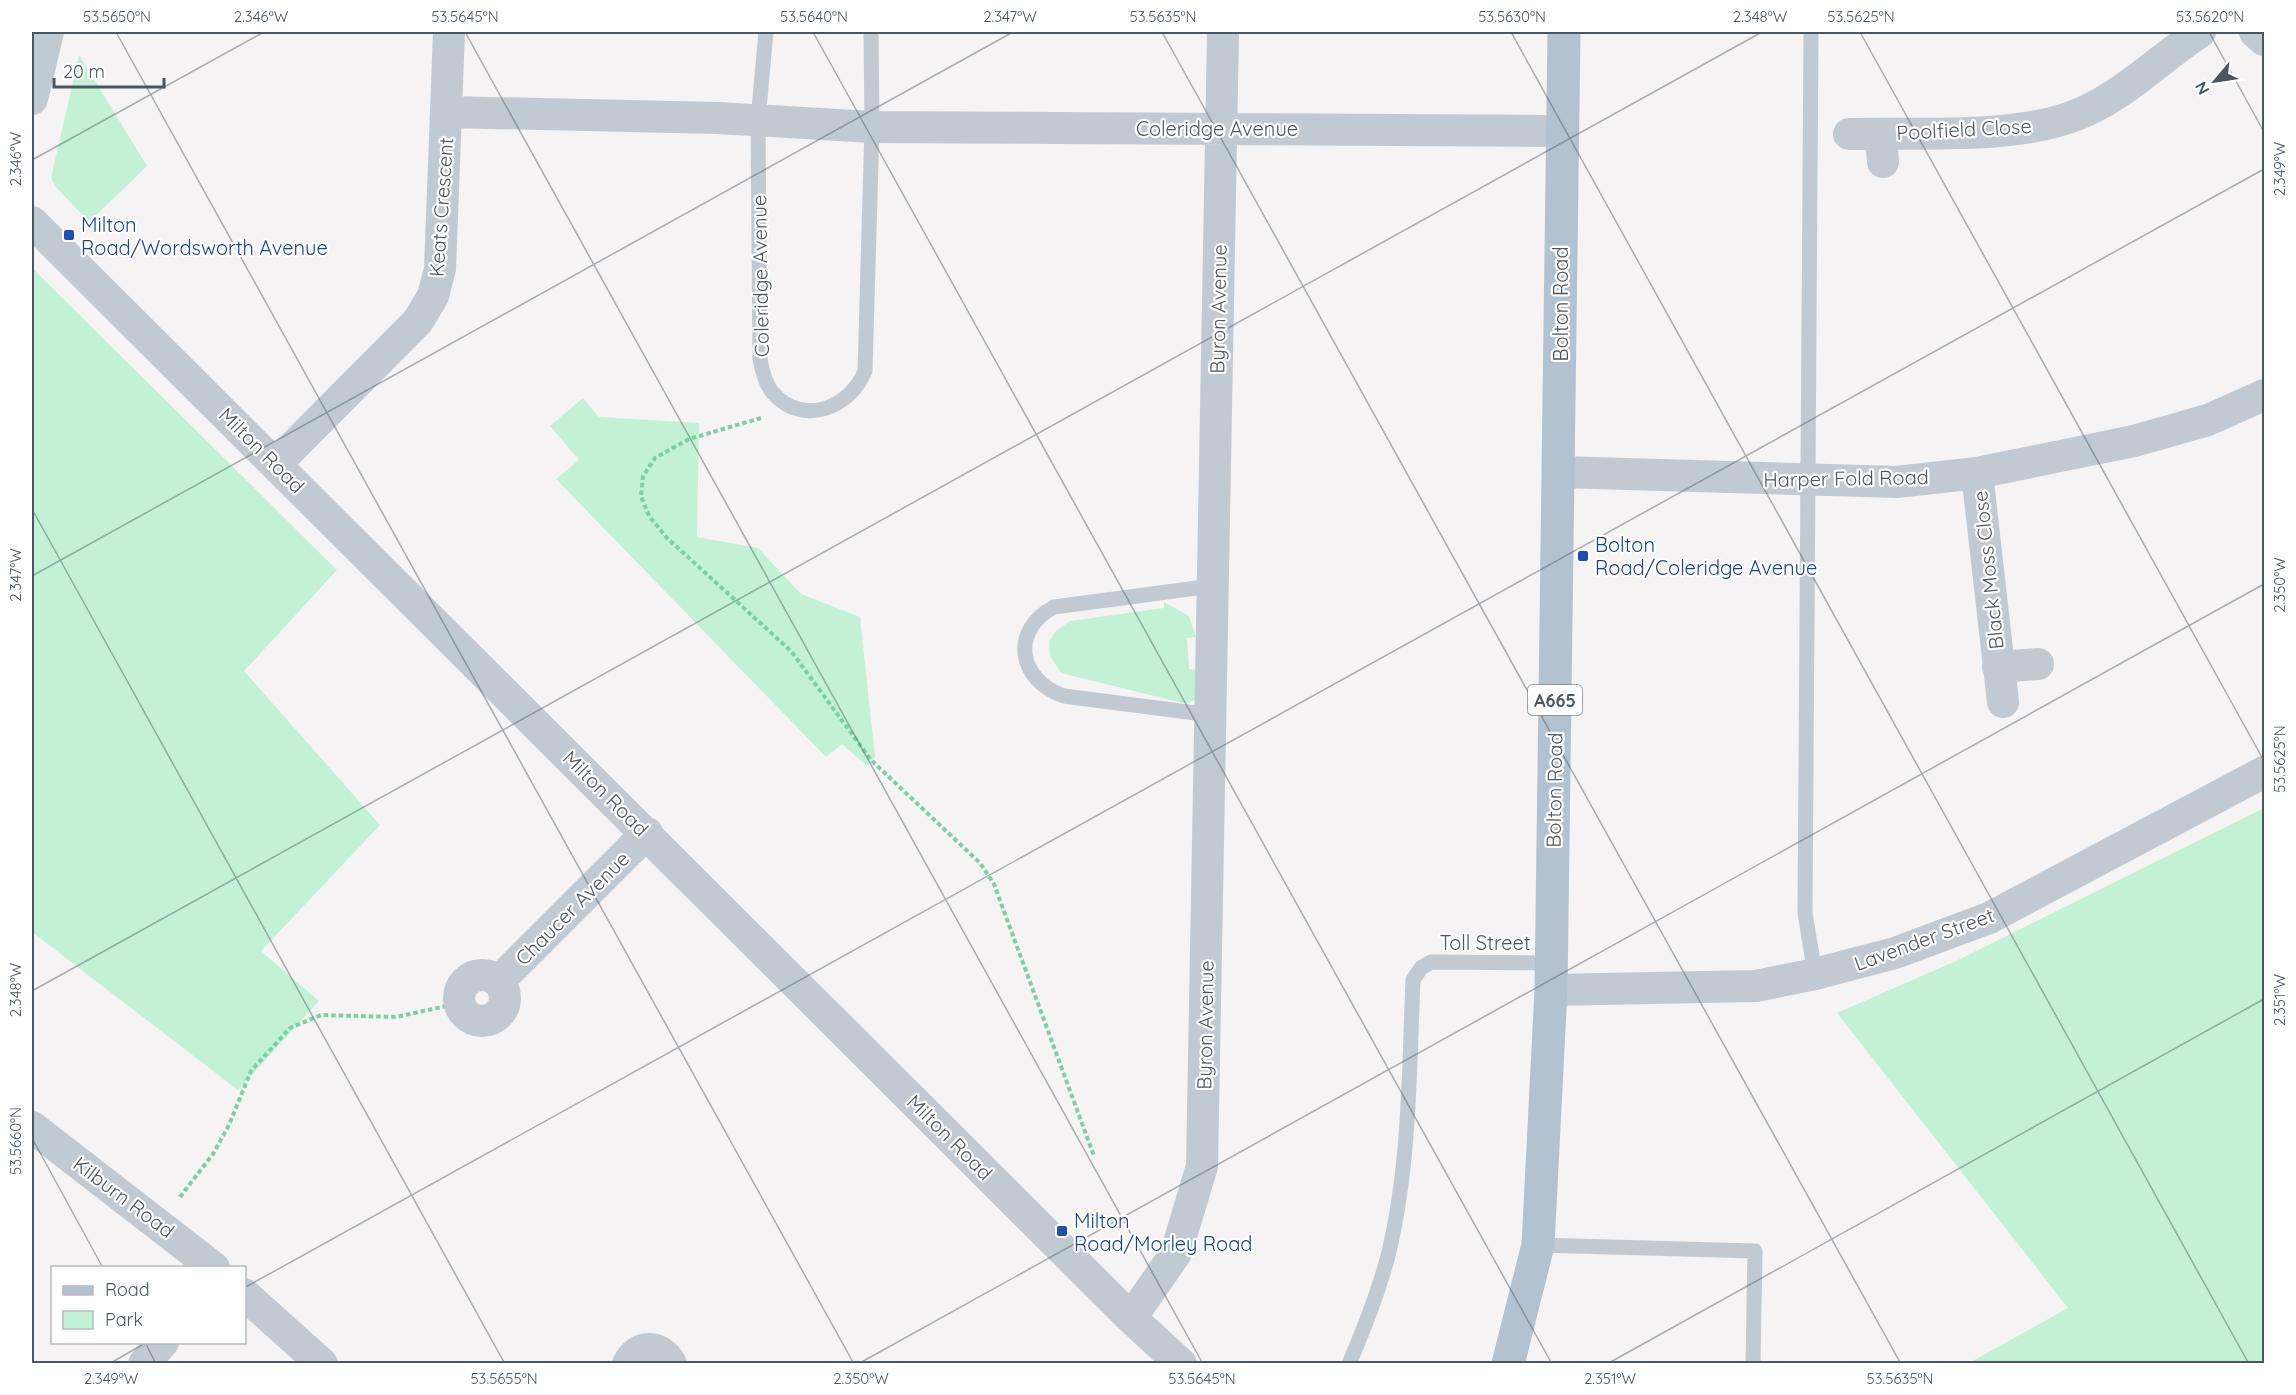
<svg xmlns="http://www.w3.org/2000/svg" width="2296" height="1395" viewBox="0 0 2296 1395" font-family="Quicksand,sans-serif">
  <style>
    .green { fill: #c3f1d5 }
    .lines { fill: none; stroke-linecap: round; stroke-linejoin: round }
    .path { stroke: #7ad0a6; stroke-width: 4; stroke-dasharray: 4.5 3; stroke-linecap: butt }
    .service { stroke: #c1cad2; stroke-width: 15 }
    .minor { stroke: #c1cad2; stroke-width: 32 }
    .primary { stroke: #b3c2d1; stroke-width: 33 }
    .ticks { fill: none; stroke: #4a5661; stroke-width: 1.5; stroke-opacity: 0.45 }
    .transit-dot { fill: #1a4fb4; stroke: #fff; stroke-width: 2 }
    .labels { text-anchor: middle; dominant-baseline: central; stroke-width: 4.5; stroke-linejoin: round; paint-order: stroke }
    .shield { fill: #fff; stroke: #808990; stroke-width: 1.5 }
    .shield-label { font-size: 18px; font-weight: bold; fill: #4a5661 }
    .street-label { font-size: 20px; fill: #4a5661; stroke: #fff }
    .transit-label { font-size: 20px; fill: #164399; stroke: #fff; text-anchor: start }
    .neatline { fill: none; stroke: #4a5661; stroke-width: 2 }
    .ticks-label { font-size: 15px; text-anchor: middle; fill: #4a5661 }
  </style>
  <rect width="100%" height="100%" fill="#f5f3f3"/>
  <path class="green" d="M79,55L147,166L89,222L56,187L51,178Z
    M32,268L337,570L244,671L380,825L261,951L319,1001L238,1090L32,932Z
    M583,398L599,417L699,423L697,537L758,548L801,594L860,617L875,757L867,766L842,744L826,757L556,479L579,460L550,426Z
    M1164,602L1189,616L1196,637L1187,638L1189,669L1197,670L1196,699L1187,704L1061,673L1050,656L1049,641L1056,631L1070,621L1164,608Z
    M2264,808V1363H1969L2068,1308L1837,1013L1956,961Z"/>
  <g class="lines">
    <path class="path" d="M761,418L689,439L655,458L643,476L641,496L649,516L667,538L791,651L871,760L980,863L994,884L1094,1156
      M180,1197L213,1154L229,1125L251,1071L290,1028L321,1015L396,1017L460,1003"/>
    <path class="service" d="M766,32L758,120L760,359C762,370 765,384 773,393C803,427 850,408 865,371L872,127L871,32
      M1811,32L1805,913L1815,974
      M1211,715L1064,696C1019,681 1009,631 1054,607L1212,586
      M1538,1245L1755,1251L1753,1364
      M1349,1364C1364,1329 1378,1293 1388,1256C1410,1166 1409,1072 1413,980L1421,968L1431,962L1551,963"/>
    <path class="minor" d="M2255,32L2264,40
      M32,99L48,32
      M447,112L718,118L872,127L1562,131
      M1849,134C1921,132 2025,141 2088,110C2130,90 2162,57 2200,32
      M1881,134L1883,162
      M32,222L1131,1318L1181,1364
      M276,464L418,321L433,296L440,269L449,32
      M1559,472L1897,482L1977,473L2134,441L2208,420L2264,395
      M1977,473L2003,702
      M1998,667L2038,664
      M459 998a23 23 0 1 1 46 0a23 23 0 1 1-46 0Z
      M498,982L647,833
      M1551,990L1756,986L1815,974L1895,953L1989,918L2264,772
      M32,1127L214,1268
      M244,1294L322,1364
      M1131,1318L1176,1253L1202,1166L1223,32
      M144,1364L163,1342
      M628,1364C638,1343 661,1345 671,1364"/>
    <path class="primary" d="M1508,1364L1538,1245L1551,990L1564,32"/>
  </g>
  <path class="ticks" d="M116,32L854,1364M465,32L1203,1364M813,32L1552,1364M1162,32L1901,1364M1511,32L2249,1364M1860,32L2264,761M2209,32L2264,132M32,160L264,32M32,509L505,1364M32,576L1013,32M32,991L1762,32M32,1138L103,1268M244,1288L2264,169M145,1342L156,1364M109,1364L147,1342M858,1364L2264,584M1607,1364L2264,999"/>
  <g class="transit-dot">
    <rect x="63" y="229" width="12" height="12" rx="3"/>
    <rect x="1577" y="550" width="12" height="12" rx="3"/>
    <rect x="1056" y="1225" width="12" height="12" rx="3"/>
  </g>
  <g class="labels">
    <rect class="shield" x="1528" y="685" width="54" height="30" rx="4.5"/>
    <g class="shield-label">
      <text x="1555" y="700">A665</text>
    </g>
    <g class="street-label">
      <text x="1217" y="128">Coleridge Avenue</text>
      <text transform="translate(1964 129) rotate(-3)">Poolfield Close</text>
      <text transform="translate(441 207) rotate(-86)">Keats Crescent</text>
      <text transform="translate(760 276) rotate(-91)">Coleridge Avenue</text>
      <text transform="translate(1560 304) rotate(-90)">Bolton Road</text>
      <text transform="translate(1218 309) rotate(-89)">Byron Avenue</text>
      <text transform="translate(262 450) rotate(45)">Milton Road</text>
      <text transform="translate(1846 478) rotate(-1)">Harper Fold Road</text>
      <text transform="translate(1988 570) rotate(-96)">Black Moss Close</text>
      <text transform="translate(1554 790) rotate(-89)">Bolton Road</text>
      <text transform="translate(606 793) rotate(45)">Milton Road</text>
      <text transform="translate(572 908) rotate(-45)">Chaucer Avenue</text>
      <text transform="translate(1924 939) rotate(-20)">Lavender Street</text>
      <text x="1485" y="942">Toll Street</text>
      <text transform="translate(1205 1025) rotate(-89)">Byron Avenue</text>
      <text transform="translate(950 1137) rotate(45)">Milton Road</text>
      <text transform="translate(124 1197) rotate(37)">Kilburn Road</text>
    </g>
    <g class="transit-label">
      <text x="81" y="224">Milton<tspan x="81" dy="23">Road/Wordsworth Avenue</tspan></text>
      <text x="1595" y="544">Bolton<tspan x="1595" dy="23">Road/Coleridge Avenue</tspan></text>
      <text x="1074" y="1220">Milton<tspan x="1074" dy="23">Road/Morley Road</tspan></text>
    </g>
  </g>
  <rect width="2296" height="1395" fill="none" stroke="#ffffff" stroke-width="66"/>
  <rect x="51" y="1266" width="195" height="78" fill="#ffffff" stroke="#b7bbc0" stroke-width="1.5"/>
  <rect x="63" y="1286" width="30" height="9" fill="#b3c2d1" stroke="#b7bbc0" stroke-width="1.5"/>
  <text x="105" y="1296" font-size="18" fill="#4a5661">Road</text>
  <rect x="63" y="1311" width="30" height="18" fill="#c3f1d5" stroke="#b7bbc0" stroke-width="1.5"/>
  <text x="105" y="1326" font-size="18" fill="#4a5661">Park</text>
  <g transform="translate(2215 81) rotate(241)" stroke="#ffffff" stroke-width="4.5" paint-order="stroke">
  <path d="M0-4.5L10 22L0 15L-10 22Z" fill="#4a5661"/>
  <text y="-9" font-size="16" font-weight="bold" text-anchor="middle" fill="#4a5661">N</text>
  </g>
  <path d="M54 78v9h110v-9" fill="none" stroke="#4a5661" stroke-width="3"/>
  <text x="63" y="78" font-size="18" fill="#4a5661" stroke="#ffffff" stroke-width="4.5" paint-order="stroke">20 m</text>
  <rect x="33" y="33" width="2230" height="1329" class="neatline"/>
  <g class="ticks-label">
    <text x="117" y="22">53.5650°N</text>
    <text x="261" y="22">2.346°W</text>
    <text x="465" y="22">53.5645°N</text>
    <text x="814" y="22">53.5640°N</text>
    <text x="1010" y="22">2.347°W</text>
    <text x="1163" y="22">53.5635°N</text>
    <text x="1512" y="22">53.5630°N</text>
    <text x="1760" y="22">2.348°W</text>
    <text x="1861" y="22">53.5625°N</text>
    <text x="2210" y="22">53.5620°N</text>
    <text transform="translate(16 159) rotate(-90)" y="5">2.346°W</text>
    <text transform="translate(2280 169) rotate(-90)" y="5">2.349°W</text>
    <text transform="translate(16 575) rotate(-90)" y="5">2.347°W</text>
    <text transform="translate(2280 585) rotate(-90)" y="5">2.350°W</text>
    <text transform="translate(2280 759) rotate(-90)" y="5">53.5625°N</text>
    <text transform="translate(16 990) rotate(-90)" y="5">2.348°W</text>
    <text transform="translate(2280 1000) rotate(-90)" y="5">2.351°W</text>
    <text transform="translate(16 1141) rotate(-90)" y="5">53.5660°N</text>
    <text x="111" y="1384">2.349°W</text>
    <text x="504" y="1384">53.5655°N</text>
    <text x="861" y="1384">2.350°W</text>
    <text x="1202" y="1384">53.5645°N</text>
    <text x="1610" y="1384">2.351°W</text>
    <text x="1900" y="1384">53.5635°N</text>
  </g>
</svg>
